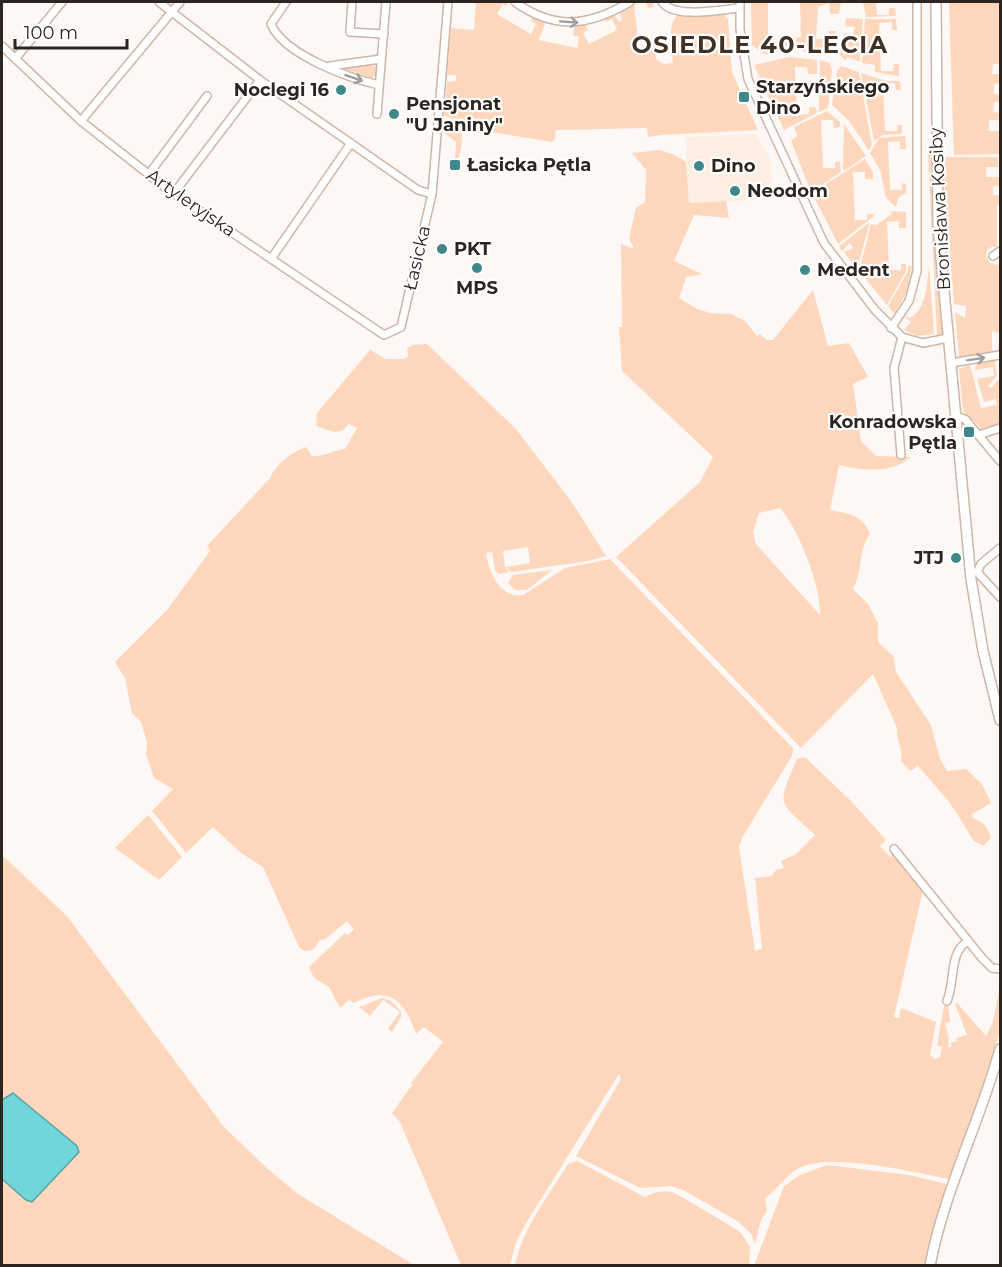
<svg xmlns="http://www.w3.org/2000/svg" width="1002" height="1267" viewBox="0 0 1002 1267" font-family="Montserrat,sans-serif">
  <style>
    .built { fill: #feede1 }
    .green { fill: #fed7bd; fill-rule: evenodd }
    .water { fill: #6fd6dc; stroke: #5ba1a3; stroke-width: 1.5 }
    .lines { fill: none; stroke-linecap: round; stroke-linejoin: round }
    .street-casing { stroke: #ccb7a9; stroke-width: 10 }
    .secondary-casing { stroke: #ccb7a9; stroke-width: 12 }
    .street { stroke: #fff; stroke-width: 7 }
    .secondary { stroke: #fff; stroke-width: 9 }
    .oneway { stroke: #a09d9a }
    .poi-dot { fill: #3f878b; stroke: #fff; stroke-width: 2 }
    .labels { text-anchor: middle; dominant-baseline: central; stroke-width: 4.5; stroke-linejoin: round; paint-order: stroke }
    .poi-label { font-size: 18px; font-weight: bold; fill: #2d251f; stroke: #fff; text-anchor: start }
    .street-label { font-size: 18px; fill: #2d251f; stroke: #fff }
    .district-label { font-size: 24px; font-weight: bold; letter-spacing: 1.5px; fill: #423126; stroke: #fff }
  </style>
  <rect width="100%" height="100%" fill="#fdf8f5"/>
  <path class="built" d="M756,134L770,159L773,199L689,203L686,137Z"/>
  <path class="green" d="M476,2H509L506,6L503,4L497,14L531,34L536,24L531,21L533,17L546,21L539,40L577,48L579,37L573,35L574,25L584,23L588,30L583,33L589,44L617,30L612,19L605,22L604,17L614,13L619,22L622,20L619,10L634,2H652L654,7L648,8L646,2L634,4L639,51L651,50V43L657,42L656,59L664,64L673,63C673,49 666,24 678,15L724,14L728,19L732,72L758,130L662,135L648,137L647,128L556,130L555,139L552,142L492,132V123L468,120L464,124L444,115L447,82L456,81V75H447L451,28L474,30Z
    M751,2H768V41L783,44V35H789C789,52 779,52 764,54L752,45Z
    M794,2H841L839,14H830L829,3L818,7L816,39H829V31H836L832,53L805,48L806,52L797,49L796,38L801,37L800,3Z
    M863,2H876L877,15H889V8H895L896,16L866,17Z
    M943,2L1000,3V64H993L992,74H1000V83L994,84V94L1000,95V102H994L993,112L1000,113V120H989V131H1000V154L954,155L949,3Z
    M846,18L863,19L860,62L847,57L846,61L840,55L844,33L853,34L855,27L845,26Z
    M865,19H896L897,30H892V22L879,23L881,71H893L894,64H899V76L875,72V65L862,63Z
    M790,57L817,60V74H808L807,67H795L797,115L809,114V107H816L817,113L784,130L754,65Z
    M820,60L830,63L832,70L828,108L819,112Z
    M371,64L376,67V75L372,78L341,68Z
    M841,66L859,72L872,145L869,151L850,122L832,105L837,71Z
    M861,73L886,81H900L901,90H896L895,83H883L885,131H897V125H902V134L883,135L874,141Z
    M827,111L840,122V127L834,128L833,120H821L823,168H835V162L840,161L841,172L811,192L791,141L797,136L794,127Z
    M446,121C468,125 462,144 458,161L455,160L456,142L443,132Z
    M844,124L866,156L844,171L843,167Z
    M905,136L906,149H900V141L888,142L890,190H902V183L906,184V193L898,198L896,207L886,198L880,170L870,153L879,138Z
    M659,150L675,155L686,162L689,203L726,201L729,218L694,215L674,261L702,274L686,277L679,298L695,308L710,313L731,314L745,321L757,336L760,334L767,340H773L813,290L828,346L849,343L868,377L853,384L861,441L876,456L910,457C893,474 861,471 839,465L830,510C850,514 863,515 870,534C858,551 863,571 853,589L868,604L878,623V642L894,657L896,672L931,725L940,759L947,771L966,769L982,784L991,803L972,814L973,818C984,822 988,827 991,838L983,846L974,841L950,803L918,766L910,771L901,761C903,748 896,741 897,728L873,674L801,748L616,557L700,482L713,457L622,371L619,327H622L621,244L634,249L629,238L636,208L645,202L646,170L632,153ZM780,508C798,528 822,588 820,615L756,544L753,532L759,513Z
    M928,153L933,155L935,238L944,332L937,336Z
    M942,157H998V167H986V177H1000V186H993V195H1000V205H997V248L993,246L987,250L986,257L990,263L998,265L1000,262V350L998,351L1000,333L992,331V352L959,358L955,312L965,318L966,306L954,304Z
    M865,159L873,172V179H865V172H853L855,220H867V214H874L873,217L838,244L812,193Z
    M891,211L906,212V228H899V221L887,222L889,270H901V264H906V271L887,305L859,271L871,224L876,225L892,214Z
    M870,222L857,269L844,252L853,248L850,243L842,251L839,246Z
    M929,265L934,334L917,336L904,330L911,322L904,316L910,318C927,309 927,282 929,265Z
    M908,266H912L906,293L895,314L888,306L908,271Z
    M427,344L515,428L571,501L606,556L588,561L511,572L506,567L530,563L528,547L503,551L505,567L509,572L499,574L495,570L492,552L486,553C489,572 499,598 523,595L565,568L610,559L793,748L792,756L743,836L739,847L755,951L762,949L755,878L772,876L776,870L784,868L781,861L796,854L815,835C778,800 776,808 797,759L805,757L853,803L886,840L880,846L890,857L895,853L923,890L894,1017L899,1018L901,1008L936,1022L930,1055L935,1059L940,1057L942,1047L937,1046L944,1006L948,1005L950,1022L945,1023L949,1038L948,1048L952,1046L950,1043L957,1041L956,1038L967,1035L955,1004L957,1003L986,1036L993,1022L1000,985V1030L977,1112L953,1175L948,1179C913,1172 830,1152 799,1168C784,1176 778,1190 765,1198L767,1211L761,1220L755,1244L751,1234L739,1222L683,1190L671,1186L640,1188L576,1156L621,1079L619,1074L528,1220L516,1242L510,1265H461L400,1122L392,1113L412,1085L411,1083L443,1042L424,1027L416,1034C404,1000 390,985 354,1003L349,1000L340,1008L329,987L314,978L309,967L345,933L348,935L354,929L347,921L324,940H320L313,950L304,951L299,947L263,867L241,853L213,827L186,853L152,811L173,789L154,778L146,754L147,742L141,722L132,713L125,678L115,662L167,610L210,551L207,546L270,478C277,463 290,453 306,447L312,456C325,457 333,450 345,449L357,428L349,424L342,431L334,432L316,426L317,413L370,350L386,359H404L408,356L407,348L413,345Z
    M995,360L997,376L988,386L991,388L1000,378V424L982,429L963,411L959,369L970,365L981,408L997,405L996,399L984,402L977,379L994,376L993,367L975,370L976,364Z
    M552,570L527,590H515L508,583L513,575Z
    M148,815L182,857L159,880L115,848Z
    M2,855L67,916L224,1127L268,1169L298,1194L414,1265H2Z
    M382,998L391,1001L401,1011V1017L392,1032L388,1029L400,1012L383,1000L370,1016L359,1007Z
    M577,1161L645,1197C651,1193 664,1190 672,1192C676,1193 735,1228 740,1232C744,1237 747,1242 750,1247L749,1265H515C523,1227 548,1197 568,1164Z
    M827,1165L909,1175L947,1184V1193L925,1265L754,1266L784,1186L800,1175Z"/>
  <path class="water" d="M13,1093L77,1146L79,1152L32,1202L26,1200L2,1179V1100Z"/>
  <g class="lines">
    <defs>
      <path id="street" d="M159,2L260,80L418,190L432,194
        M286,2L271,24C284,55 349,78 379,85
        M352,2L350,32L384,34
        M515,2C555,31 589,26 630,2
        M662,2C675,19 719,10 740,8
        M740,2V29L748,79L824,243L875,310L902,337L923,343L948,338
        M2,46L81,121L166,188L384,335L401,327L432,194L448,2
        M15,59L62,2
        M330,66L381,59
        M377,114L386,2
        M81,121L180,2
        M149,174L207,96
        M174,193L260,80
        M993,256L1000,251
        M271,259L351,143
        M891,328L909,301L917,271V2
        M951,363L1000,355
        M955,416L965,419L1000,461
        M979,435L1000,428
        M901,455L894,368L902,337
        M977,572L1000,597
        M977,572L981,564L1000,548
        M894,849L982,958L992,968L1000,969
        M947,1001C955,983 949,952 967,942"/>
      <path id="secondary" d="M936,2L938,226L971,579L983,651L1000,720
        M930,1266C944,1191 980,1122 1000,1049"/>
    </defs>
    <use href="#street" class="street-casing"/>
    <use href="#secondary" class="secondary-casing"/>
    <use href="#street" class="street"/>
    <use href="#secondary" class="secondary"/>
  </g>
  <defs><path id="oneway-shaft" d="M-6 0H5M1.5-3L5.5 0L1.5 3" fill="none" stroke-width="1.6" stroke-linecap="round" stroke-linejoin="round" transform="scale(1.5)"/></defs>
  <g class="oneway">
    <use href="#oneway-shaft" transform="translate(569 22) rotate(4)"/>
    <use href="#oneway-shaft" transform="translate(354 78) rotate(19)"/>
    <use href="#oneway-shaft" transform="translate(976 359) rotate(-9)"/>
  </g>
  <g class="poi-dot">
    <circle cx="341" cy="90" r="6"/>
    <rect x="738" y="91" width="12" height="12" rx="3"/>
    <circle cx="394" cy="114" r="6"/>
    <rect x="449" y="159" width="12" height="12" rx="3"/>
    <circle cx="699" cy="166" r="6"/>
    <circle cx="735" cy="191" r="6"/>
    <circle cx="442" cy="249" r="6"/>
    <circle cx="477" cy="268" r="6"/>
    <circle cx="805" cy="270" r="6"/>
    <rect x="963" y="426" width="12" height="12" rx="3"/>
    <circle cx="956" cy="558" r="6"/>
  </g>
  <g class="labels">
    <g class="poi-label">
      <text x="756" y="87">Starzyńskiego<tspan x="756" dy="21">Dino</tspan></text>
      <text x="329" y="90" text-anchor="end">Noclegi 16</text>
      <text x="406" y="104">Pensjonat<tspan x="406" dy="21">"U Janiny"</tspan></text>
      <text x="467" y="165">Łasicka Pętla</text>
      <text x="711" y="166">Dino</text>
      <text x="747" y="191">Neodom</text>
      <text x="454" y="249">PKT</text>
      <text x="817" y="270">Medent</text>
      <text x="477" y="288" text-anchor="middle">MPS</text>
      <text x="957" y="422" text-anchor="end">Konradowska<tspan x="957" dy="21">Pętla</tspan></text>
      <text x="944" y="558" text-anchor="end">JTJ</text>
    </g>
    <g class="street-label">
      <text transform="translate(191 203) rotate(35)">Artyleryjska</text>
      <text transform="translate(940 209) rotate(-93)">Bronisława Kosiby</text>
      <text transform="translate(417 258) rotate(-77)">Łasicka</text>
    </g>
    <g class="district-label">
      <text x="760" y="44">OSIEDLE 40-LECIA</text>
    </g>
  </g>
  <rect width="1002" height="1267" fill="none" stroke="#2d251f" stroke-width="6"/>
  <path d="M15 39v9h112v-9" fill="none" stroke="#2d251f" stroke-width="3"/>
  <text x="24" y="39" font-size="18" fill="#2d251f" stroke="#ffffff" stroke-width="4.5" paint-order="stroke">100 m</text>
</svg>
